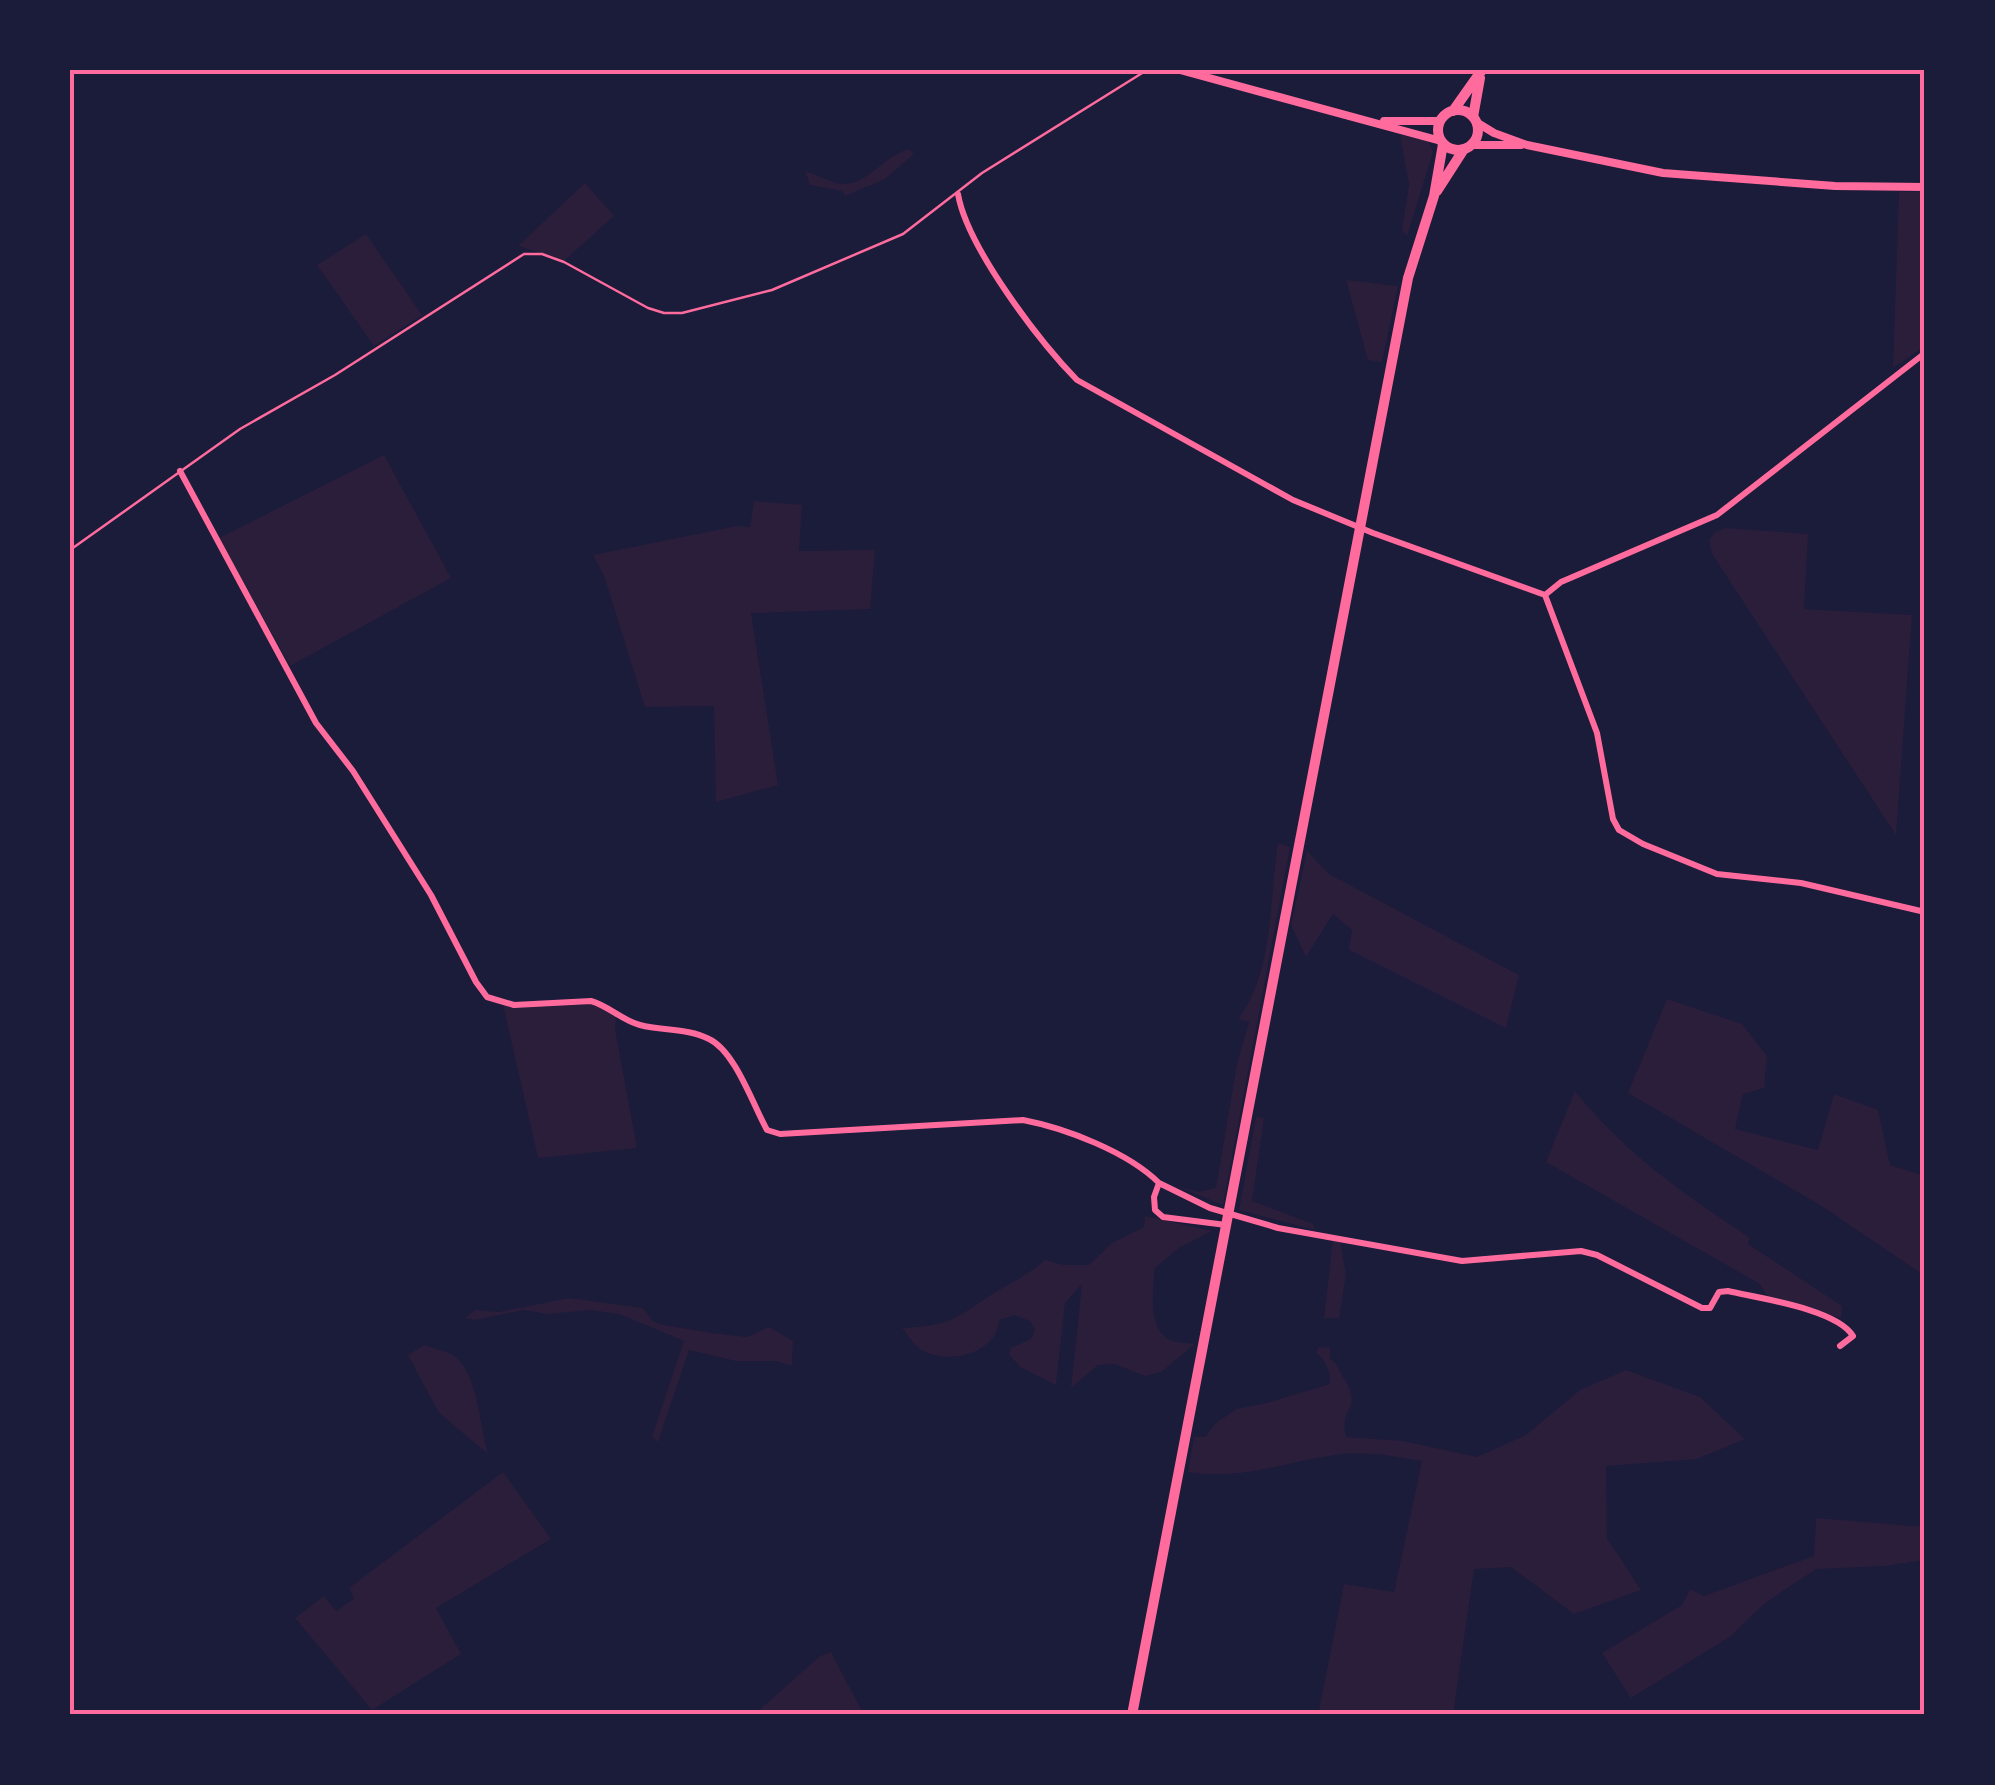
<svg xmlns="http://www.w3.org/2000/svg" width="1995" height="1785" viewBox="0 0 1995 1785" font-family="Inter,sans-serif">
  <style>
    .green { fill: #2a1e3b }
    .lines { fill: none; stroke-linecap: round; stroke-linejoin: round }
    .service { stroke: #ff6b9d; stroke-width: 2.5 }
    .minor { stroke: #ff6b9d; stroke-width: 6 }
    .tertiary { stroke: #ff6b9d; stroke-width: 8 }
    .primary { stroke: #ff6b9d; stroke-width: 10 }
    .neatline { fill: none; stroke: #ff6b9d; stroke-width: 4 }
  </style>
  <rect width="100%" height="100%" fill="#1b1b3a"/>
  <path class="green" d="M1400,135L1428,140L1433,152L1407,236L1402,230L1409,185Z
    M909,149L914,154L885,179L845,196L842,191L810,185L805,171C815,174 826,180 836,183C864,190 884,155 909,149Z
    M585,183L614,216L565,260L518,246Z
    M1899,192H1925V346L1893,368Z
    M366,234L422,315L374,346L317,265Z
    M1346,280L1398,286L1382,362L1368,360Z
    M384,455L451,578L290,666L219,538Z
    M754,501L802,505L799,551L875,550L870,609L751,613L778,785L716,802L714,706L645,707L604,576L593,555L737,526L750,527Z
    M1725,528L1808,534L1804,609L1912,615L1896,835L1712,554L1709,541L1714,533Z
    M1278,843L1290,847L1223,1205L1176,1186L1198,1192L1216,1188L1237,1064L1249,1022L1238,1019C1274,972 1269,900 1278,843Z
    M1307,851L1329,874L1519,975L1506,1028L1349,950L1352,930L1333,914L1306,957L1291,925Z
    M1667,999L1742,1024L1767,1056L1764,1088L1743,1094L1735,1129L1818,1150L1834,1094L1878,1110L1890,1165L1925,1176V1276L1820,1205L1628,1093Z
    M588,1003L601,1006L616,1018L615,1029L637,1148L538,1158L503,1005Z
    M1575,1091C1627,1155 1681,1192 1749,1237L1748,1244L1842,1306L1841,1318L1767,1296L1760,1284L1546,1162Z
    M1256,1117L1264,1118L1252,1201L1313,1224L1315,1230L1239,1210Z
    M1145,1216L1212,1231L1179,1248L1155,1268C1153,1289 1147,1328 1170,1340C1177,1343 1188,1343 1195,1344L1161,1372L1145,1376L1115,1364L1098,1365L1071,1388L1082,1284L1065,1303L1056,1385L1020,1367L1009,1354L1011,1348L1031,1339L1035,1329L1030,1321L1015,1315L999,1320C998,1353 950,1365 923,1351C915,1347 908,1335 902,1328C952,1325 951,1321 991,1295C1010,1283 1027,1276 1045,1260L1064,1265H1089L1112,1243L1144,1227Z
    M1333,1240L1340,1241L1346,1274L1339,1318H1324Z
    M569,1298L643,1308L654,1322L663,1325L719,1334L747,1337L769,1327L793,1341L792,1366L776,1361H736L689,1350L658,1442L652,1437L684,1341L619,1314L590,1310L548,1314L524,1310L475,1320L465,1318L475,1310L499,1312Z
    M424,1345C433,1348 446,1351 454,1356C478,1372 480,1428 488,1454L439,1413L408,1355Z
    M1319,1347L1330,1348V1358C1338,1364 1338,1369 1343,1377C1365,1411 1338,1404 1346,1437L1403,1441L1477,1457L1526,1435L1580,1390L1626,1370L1700,1397L1745,1439L1697,1459L1606,1466L1607,1538L1641,1590L1574,1614L1511,1567L1474,1569L1453,1715H1318L1344,1584L1394,1592L1422,1461C1398,1457 1368,1451 1344,1454C1286,1460 1249,1481 1188,1472L1194,1437H1205L1216,1423L1236,1409L1267,1403L1330,1384C1331,1370 1325,1361 1316,1352Z
    M503,1472L551,1539L436,1608L461,1654L372,1710L295,1618L324,1596L336,1611L354,1599L349,1588Z
    M1816,1518L1925,1527V1560L1885,1566L1816,1569L1765,1603L1731,1636L1631,1698L1602,1653L1682,1605L1690,1589L1704,1596L1814,1556Z
    M831,1652L864,1715H754L820,1656Z"/>
  <g class="lines">
    <path class="service" d="M70,550L240,429L335,375L524,254H542L564,262L648,308L664,313H682L772,290L903,234L982,173L1147,70"/>
    <path class="minor" d="M958,194C967,247 1039,341 1077,380L1293,500L1373,533L1545,595L1561,582L1717,515L1925,353
      M180,471L316,723L353,771L431,895L476,982L487,997L514,1005L591,1001C609,1006 621,1020 640,1025C662,1031 688,1028 709,1039C735,1051 753,1105 767,1130L780,1134L1023,1120C1065,1128 1128,1152 1159,1183L1154,1197L1155,1210L1163,1217L1226,1225
      M1545,595L1597,733L1613,819L1619,830L1643,844L1717,874L1801,883L1925,912
      M1159,1183L1210,1208L1278,1228L1462,1261L1581,1251L1597,1255L1702,1308H1710L1719,1292L1728,1291C1758,1298 1837,1309 1853,1336L1840,1346"/>
    <path class="tertiary" d="M1180,70L1441,141
      M1384,121H1440
      M1476,122L1494,133L1527,145L1663,173L1835,186L1925,187
      M1471,145H1521"/>
    <path class="primary" d="M1438 130a20 20 0 1 1 40 0a20 20 0 1 1-40 0Z
      M1453,111L1482,70
      M1473,117L1480,78
      M1437,191L1464,149
      M1132,1715L1408,278L1434,196L1443,144"/>
  </g>
  <rect width="1995" height="1785" fill="none" stroke="#1b1b3a" stroke-width="145"/>
  <rect x="72" y="72" width="1850" height="1640" class="neatline"/>
</svg>
